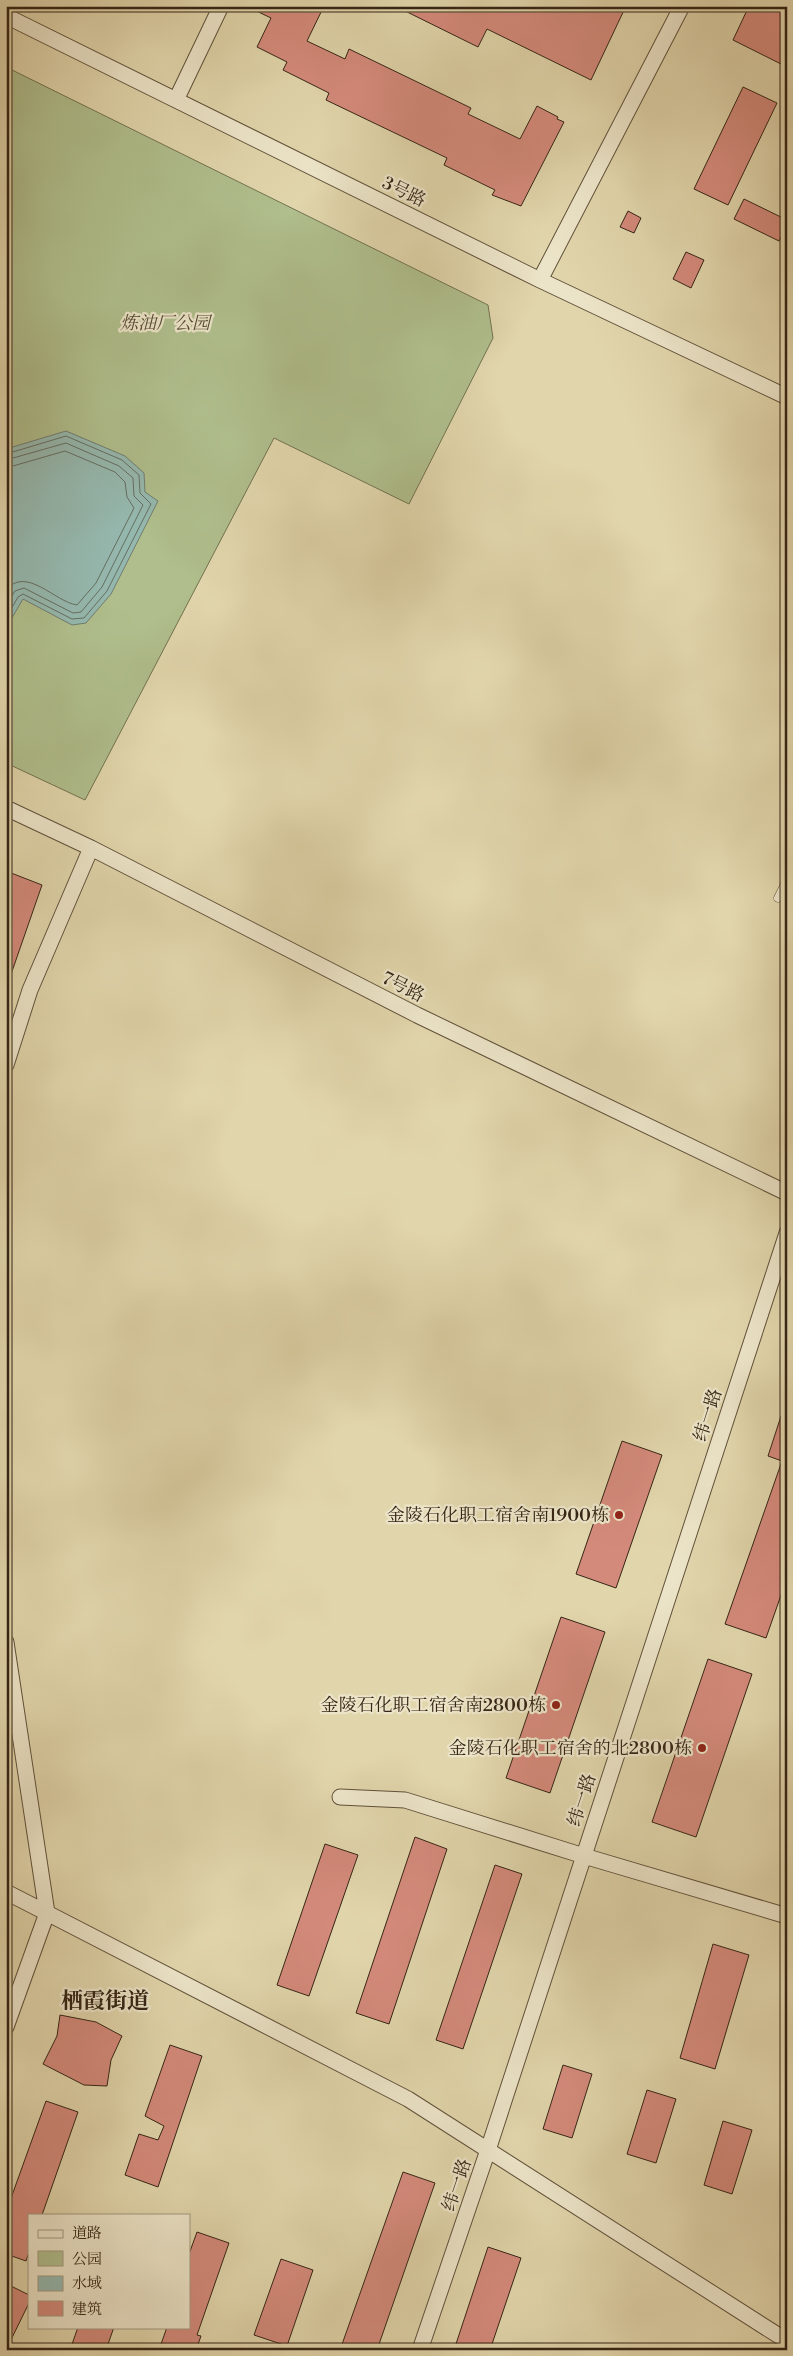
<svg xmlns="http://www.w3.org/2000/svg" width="793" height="2356" viewBox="0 0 793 2356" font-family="'Libre Bodoni','Noto Serif SC',serif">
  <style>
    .green { fill: #afbe8c; stroke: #727250 }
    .water { fill: #95b8ae; stroke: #6f7d71 }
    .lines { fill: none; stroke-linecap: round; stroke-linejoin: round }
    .shore { stroke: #656e62; stroke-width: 1 }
    .building { fill: #d48a7b; stroke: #352515 }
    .service-casing { stroke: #60513a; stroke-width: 9 }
    .minor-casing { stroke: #60513a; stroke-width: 17 }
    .service { stroke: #ece4c8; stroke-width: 8 }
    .minor { stroke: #ece4c8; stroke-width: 15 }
    .poi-dot { fill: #8f2418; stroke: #ece4c8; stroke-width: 2 }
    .labels { text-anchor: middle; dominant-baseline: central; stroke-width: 4.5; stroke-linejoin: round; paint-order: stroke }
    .street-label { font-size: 18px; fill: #352515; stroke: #ece4c8 }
    .park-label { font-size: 18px; font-style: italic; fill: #544b33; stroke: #ece4c8 }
    .poi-label { font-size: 18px; fill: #352515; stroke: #ece4c8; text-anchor: end }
    .district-label { font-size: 22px; font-weight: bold; fill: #352515; stroke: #ece4c8 }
  </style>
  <rect width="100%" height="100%" fill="#e1d5ab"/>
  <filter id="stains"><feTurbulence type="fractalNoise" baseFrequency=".004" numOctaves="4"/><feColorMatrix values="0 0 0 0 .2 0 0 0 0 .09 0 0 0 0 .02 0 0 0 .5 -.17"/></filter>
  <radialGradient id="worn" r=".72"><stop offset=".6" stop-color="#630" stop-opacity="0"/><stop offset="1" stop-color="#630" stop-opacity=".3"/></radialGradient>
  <path class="green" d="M6,67L488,305L493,338L409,504L274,438L85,800L6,763Z"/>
  <path class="water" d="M66,431L125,456L144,473L145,492L158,501L111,594L86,623L72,625L23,599L6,628V449Z"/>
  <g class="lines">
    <path class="shore" d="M6,454L66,436L122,460L139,475L140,493L151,504L107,591L84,618L72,619L23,594L18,597L6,618
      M6,460L66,443L119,466L133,478L134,496L143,505L102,587L81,612L73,613L24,588L15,591L6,605
      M6,468L65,451L115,472L125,482L127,497L134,508L96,583L77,605C55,602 26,565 6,590"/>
  </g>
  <path class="building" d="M246,6H324L307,41L345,59L349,49L471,108L468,114L520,139L537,106L558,117L557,119L564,122L521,206L492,195L495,190L444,165L447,158L326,100L329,93L283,70L287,62L257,47L271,18Z
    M395,6H626L591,80L487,29L478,47Z
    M749,6H787V67L733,40Z
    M743,87L777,103L728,205L694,189Z
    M744,199L787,220V226L779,241L734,219Z
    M628,211L641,218L634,233L620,227Z
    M686,252L704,260L691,288L673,279Z
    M6,871L42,885L9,980L6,979V911L10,899L6,897Z
    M784,1407L787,1408V1578L766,1638L725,1624L782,1461L768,1456Z
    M622,1441L662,1455L616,1588L576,1574Z
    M561,1617L605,1632L550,1793L506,1778Z
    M708,1659L752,1674L696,1837L652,1822Z
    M415,1837L447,1849L389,2024L356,2013Z
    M325,1844L358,1855L309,1996L277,1985Z
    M495,1865L522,1874L463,2049L436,2040Z
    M713,1944L749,1955L715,2069L680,2058Z
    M60,2015L96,2022L122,2036L111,2060L107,2086L84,2085L43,2064L57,2036Z
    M170,2045L202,2056L158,2187L125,2175L139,2134L158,2140L164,2126L145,2116Z
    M563,2065L592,2074L572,2138L543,2129Z
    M647,2090L676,2099L656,2163L627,2154Z
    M46,2101L78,2112L42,2215H29V2252L26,2261L6,2254V2212Z
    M723,2121L752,2130L732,2194L704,2185Z
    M403,2172L435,2183L377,2350H340Z
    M197,2232L229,2243L197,2335L201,2336L196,2350H159L167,2327H189V2254Z
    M488,2247L521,2258L490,2350H454Z
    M281,2259L313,2270L287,2346L254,2335Z
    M11,2286L29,2295V2303L6,2350V2296Z
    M78,2327H114L106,2350H70Z"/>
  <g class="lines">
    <defs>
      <path id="service" d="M778,898L787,880"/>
      <path id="minor" d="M6,16L540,280L787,397
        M176,100L221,6
        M540,280L682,6
        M6,808L91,848L417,1015L787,1193
        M6,1065L30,990L91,848
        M6,1642L47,1913L6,1892
        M340,1797L405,1800L584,1856L787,1916
        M6,2027L47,1913L408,2099L787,2341
        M420,2350L488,2150L787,1233"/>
    </defs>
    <use href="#service" class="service-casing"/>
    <use href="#minor" class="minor-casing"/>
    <use href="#service" class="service"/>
    <use href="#minor" class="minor"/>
  </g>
  <g class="poi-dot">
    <circle cx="619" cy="1515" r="5"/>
    <circle cx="556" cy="1705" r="5"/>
    <circle cx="702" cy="1748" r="5"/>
  </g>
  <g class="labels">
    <g class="street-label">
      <text transform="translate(404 192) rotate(26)">3号路</text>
      <text transform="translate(403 987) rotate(27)">7号路</text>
      <text transform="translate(708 1415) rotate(-72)">纬一路</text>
      <text transform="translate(582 1800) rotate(-72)">纬一路</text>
      <text transform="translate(457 2185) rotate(-71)">纬一路</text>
    </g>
    <g class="park-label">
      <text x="165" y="323">炼油厂公园</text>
    </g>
    <g class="poi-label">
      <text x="609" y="1515">金陵石化职工宿舍南1900栋</text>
      <text x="546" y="1705">金陵石化职工宿舍南2800栋</text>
      <text x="692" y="1748">金陵石化职工宿舍的北2800栋</text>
    </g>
    <g class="district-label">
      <text x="105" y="2001">栖霞街道</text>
    </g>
  </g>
  <rect width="793" height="2356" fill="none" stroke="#e1d5ab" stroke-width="25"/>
  <rect x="8" y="8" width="778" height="2341" fill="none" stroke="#352515" stroke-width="2.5"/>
  <rect x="12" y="12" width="768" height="2331" fill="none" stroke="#352515"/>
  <rect x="28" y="2214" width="162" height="115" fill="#ece4c8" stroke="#a39880"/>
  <rect x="38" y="2230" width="25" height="8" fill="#ece4c8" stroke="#a39880"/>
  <text x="72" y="2238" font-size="15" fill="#352515">道路</text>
  <rect x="38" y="2251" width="25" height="15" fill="#afbe8c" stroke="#a39880"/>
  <text x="72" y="2264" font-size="15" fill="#352515">公园</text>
  <rect x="38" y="2276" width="25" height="15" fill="#95b8ae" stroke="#a39880"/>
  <text x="72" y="2288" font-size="15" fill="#352515">水域</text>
  <rect x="38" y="2301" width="25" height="15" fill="#d48a7b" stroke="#a39880"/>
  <text x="72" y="2314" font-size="15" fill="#352515">建筑</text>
  <rect width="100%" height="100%" filter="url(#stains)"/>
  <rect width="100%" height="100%" fill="url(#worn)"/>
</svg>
